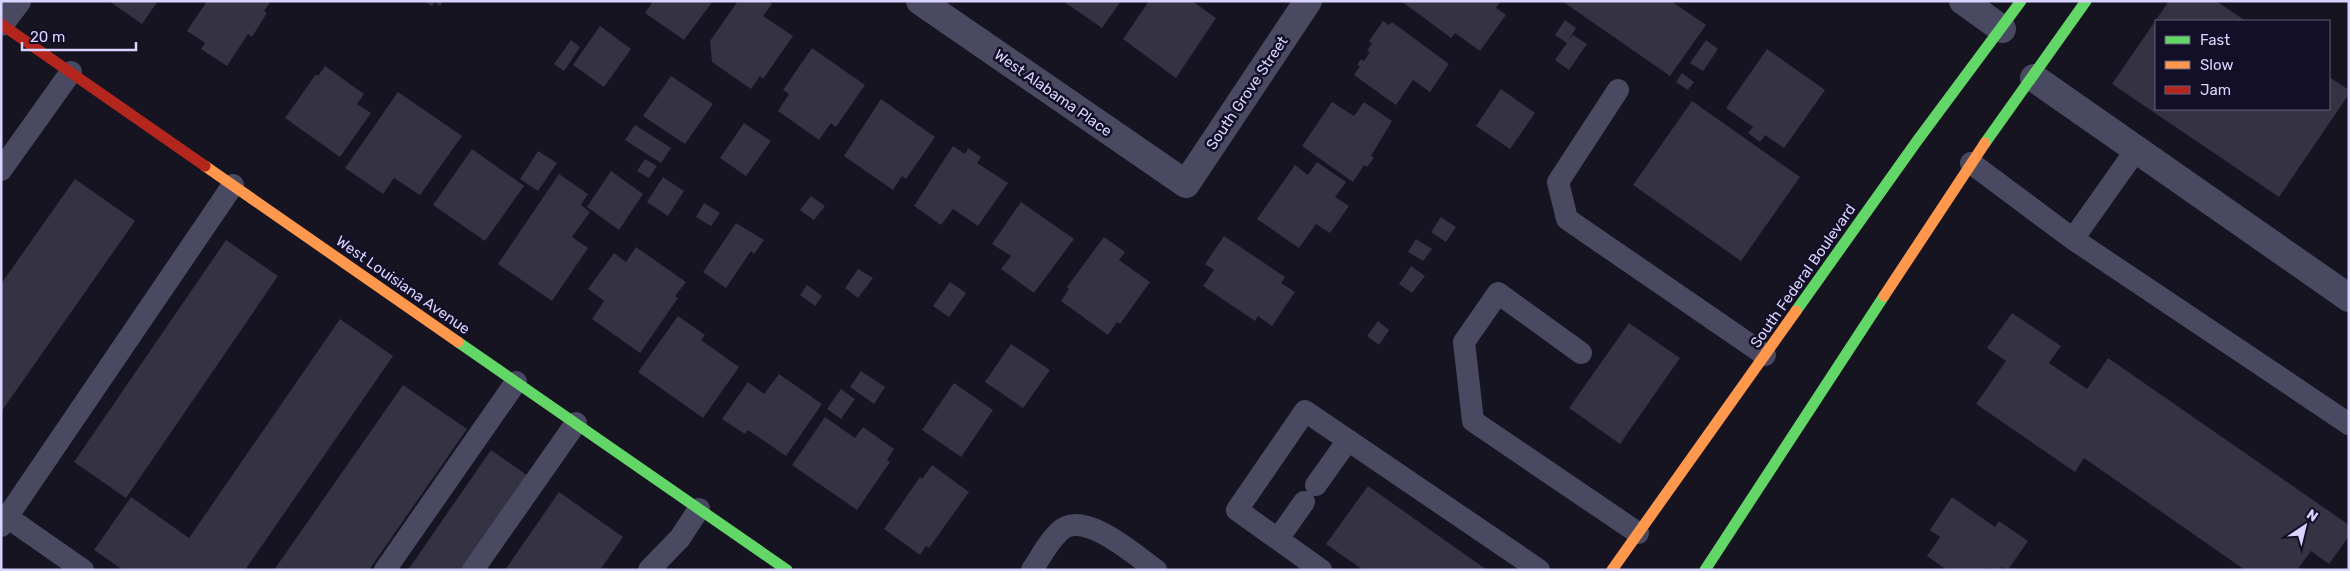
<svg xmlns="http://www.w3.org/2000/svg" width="2350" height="571" viewBox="0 0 2350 571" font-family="Rubik,sans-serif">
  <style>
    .building { fill: #343243 }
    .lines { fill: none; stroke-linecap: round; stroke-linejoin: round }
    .lane { stroke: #4a4962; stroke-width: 22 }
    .street { stroke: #4a4962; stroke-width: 28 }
    .fast { stroke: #63d668; stroke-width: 11 }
    .slow { stroke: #ff974d; stroke-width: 11 }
    .jam { stroke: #b3261e; stroke-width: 11 }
    .labels { text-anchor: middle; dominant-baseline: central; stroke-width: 5; stroke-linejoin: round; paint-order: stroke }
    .street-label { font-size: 15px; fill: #d9d4ff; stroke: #130f26 }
  </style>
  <rect width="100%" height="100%" fill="#161421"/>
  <path class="building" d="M109,1H158L142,24Z
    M207,1H271L264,11L267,13L252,37L248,34L227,66L201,49L205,43L187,31Z
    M424,1H443L440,6L435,2L432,6Z
    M653,1H713L684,40L645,13Z
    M738,1H768L772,4L763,16L793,36L763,79L760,76L751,89L712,62L710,41Z
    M1063,1H1121L1102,28Z
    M1149,1H1192L1216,18L1176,78L1123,39Z
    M1401,1H1501L1496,8L1506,15L1480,51L1455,33L1451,38Z
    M1562,1H1671L1706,25L1670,76Z
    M2169,1H2216L2246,21H2156V109H2329V77L2349,90V94L2279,197L2112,84Z
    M1565,20L1576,28L1568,41L1573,35L1587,44L1569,70L1555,60L1567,43L1555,35Z
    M1383,21L1389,25L1392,22L1449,64L1430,92L1413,80L1396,105L1354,75L1360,66L1357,65L1361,59L1364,61L1370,52L1367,51L1372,43L1369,41Z
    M600,26L631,49L604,87L573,65Z
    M571,40L580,47L564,71L554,64Z
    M1706,40L1718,49L1703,71L1690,63Z
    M812,48L865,85L836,127L831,123L819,140L778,111L789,94L783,90Z
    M1767,49L1825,90L1784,148L1765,135L1760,142L1748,133L1753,127L1726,108Z
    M325,66L364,94L357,104L371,113L340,157L285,118L316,74L318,76Z
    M1682,73L1694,82L1688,90L1676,82Z
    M671,76L713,104L685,144L643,116Z
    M1501,89L1535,113L1510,149L1476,126Z
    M398,92L462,136L420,195L394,178L383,194L345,168Z
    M881,99L935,137L906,179L902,176L893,190L844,156Z
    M1692,101L1800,177L1741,261L1633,185Z
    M1332,102L1354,116L1364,102L1392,121L1371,156L1374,158L1367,167L1364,165L1353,182L1302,146Z
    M744,123L771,141L746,176L720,158Z
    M635,125L671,148L661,163L625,140Z
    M953,146L965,154L968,148L981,157L977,163L1008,183L978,226L953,209L941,225L914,206Z
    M472,149L524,186L485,241L433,205Z
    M538,151L557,163L538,191L520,179Z
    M645,159L657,166L649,178L637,171Z
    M1317,162L1346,182L1335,197L1349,206L1330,233L1316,224L1299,248L1257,219L1295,165L1308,175Z
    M611,171L643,194L619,230L587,207Z
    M559,174L588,194L581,205L590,212L572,237L588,248L552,301L498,264Z
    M663,177L684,191L668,216L647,202Z
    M75,179L135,221L1,412V284Z
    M811,196L825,206L814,220L800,210Z
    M1021,202L1074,239L1034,293L1001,269L1011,256L992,244Z
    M704,203L720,213L711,226L696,217Z
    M1441,217L1456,227L1446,242L1431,232Z
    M736,223L764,240L754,254L751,251L726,288L703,272Z
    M1224,236L1285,277L1281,283L1295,292L1272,326L1258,316L1255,321L1203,286L1214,270L1205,264Z
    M1104,237L1125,252L1119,260L1150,282L1120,324L1117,322L1108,335L1061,301L1069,289L1067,287Z
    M1416,239L1432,249L1423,261L1408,252Z
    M226,240L278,276L126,498L74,462Z
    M636,247L686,282L675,296L678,298L640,353L592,319L604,301L588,289L614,253L626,262Z
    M1411,266L1425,276L1412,293L1399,284Z
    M858,269L873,278L858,298L845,288Z
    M950,282L966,293L949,317L933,306Z
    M807,285L822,296L815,306L800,295Z
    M2012,313L2061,346L2049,363L2087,389L2108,358L2349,525V536L2329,564L2311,551L2297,570H2245L2084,458L2075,472L1976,404L2006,361L1987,348Z
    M678,316L705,335L701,340L739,367L703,418L638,372Z
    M340,319L393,356L245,570H123L94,550L131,497L189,538Z
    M1378,321L1389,330L1379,345L1367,336Z
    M1629,323L1680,358L1620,444L1569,408Z
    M1011,344L1050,370L1023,408L985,382Z
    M861,371L885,387L874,404L850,387Z
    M779,374L822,404L786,456L748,430L745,434L722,419L748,382L764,394Z
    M954,383L993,410L961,457L922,430Z
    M403,385L467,429L369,570H274Z
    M841,389L855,399L841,419L827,409Z
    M825,417L855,438L863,427L894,449L887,460L890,462L857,510L792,465Z
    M491,450L531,478L467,570H408Z
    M932,465L969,492L929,548L926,546L920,555L884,529L920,477L922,479Z
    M1368,486L1487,570H1363L1326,544Z
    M559,492L623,537L600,570H505Z
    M1952,497L1995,527L1999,521L2028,541L2008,570L2002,567L2000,570L1985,568L1983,570H1947L1927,556L1940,537L1930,530Z"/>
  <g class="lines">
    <path class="lane" d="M1618,90L1558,182L1567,219L1765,355
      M1971,163L2073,239L2349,424
      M1,170L71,72
      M2073,239L2136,150
      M1581,353L1498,293L1464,342L1473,421L1638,533
      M1316,485L1348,440
      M7,517L83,570
      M1,526L233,185
      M1278,539L1304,502
      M385,570L516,382
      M473,570L576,423
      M649,570L680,538L699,509
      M1032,570C1040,558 1048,542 1059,532C1082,507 1136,556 1156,570
      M1321,570L1237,510L1305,411L1539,570"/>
    <path class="street" d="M920,1L1186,184L1308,1
      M1963,1L2002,29
      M1,22L17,1
      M2034,78L2349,298"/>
    <path class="fast" d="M1985,143L2086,1
      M1796,311L1917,141L2021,1
      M458,342L787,570
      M1705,570L1884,296"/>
    <path class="slow" d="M205,166L458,342
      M1884,296L1985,143
      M1612,570L1796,311"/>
    <path class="jam" d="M1,24L205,166"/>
  </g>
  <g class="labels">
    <g class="street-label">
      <text transform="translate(1053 93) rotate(35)">West Alabama Place</text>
      <text transform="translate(1247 93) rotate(-56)">South Grove Street</text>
      <text transform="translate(1803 276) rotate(-55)">South Federal Boulevard</text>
      <text transform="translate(403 285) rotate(35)">West Louisiana Avenue</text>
    </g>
  </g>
  <rect width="2350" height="571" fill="none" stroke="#d9d4ff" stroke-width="5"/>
  <rect x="2155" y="20" width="175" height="90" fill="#130f26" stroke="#625e7d"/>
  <rect x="2165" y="36" width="25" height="8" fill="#63d668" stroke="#625e7d"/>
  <text x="2200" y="45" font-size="15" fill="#d9d4ff">Fast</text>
  <rect x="2165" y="61" width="25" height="8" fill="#ff974d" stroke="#625e7d"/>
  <text x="2200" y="70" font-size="15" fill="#d9d4ff">Slow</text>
  <rect x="2165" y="86" width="25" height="8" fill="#b3261e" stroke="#625e7d"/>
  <text x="2200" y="95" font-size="15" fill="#d9d4ff">Jam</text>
  <g transform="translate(2305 526) rotate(35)" stroke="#130f26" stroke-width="4" paint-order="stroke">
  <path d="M0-4L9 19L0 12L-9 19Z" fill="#d9d4ff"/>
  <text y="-8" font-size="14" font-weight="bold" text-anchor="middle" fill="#d9d4ff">N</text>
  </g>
  <path d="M22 42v8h114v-8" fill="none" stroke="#d9d4ff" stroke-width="2.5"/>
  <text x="30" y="42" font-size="15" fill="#d9d4ff" stroke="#130f26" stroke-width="4" paint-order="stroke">20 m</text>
</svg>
